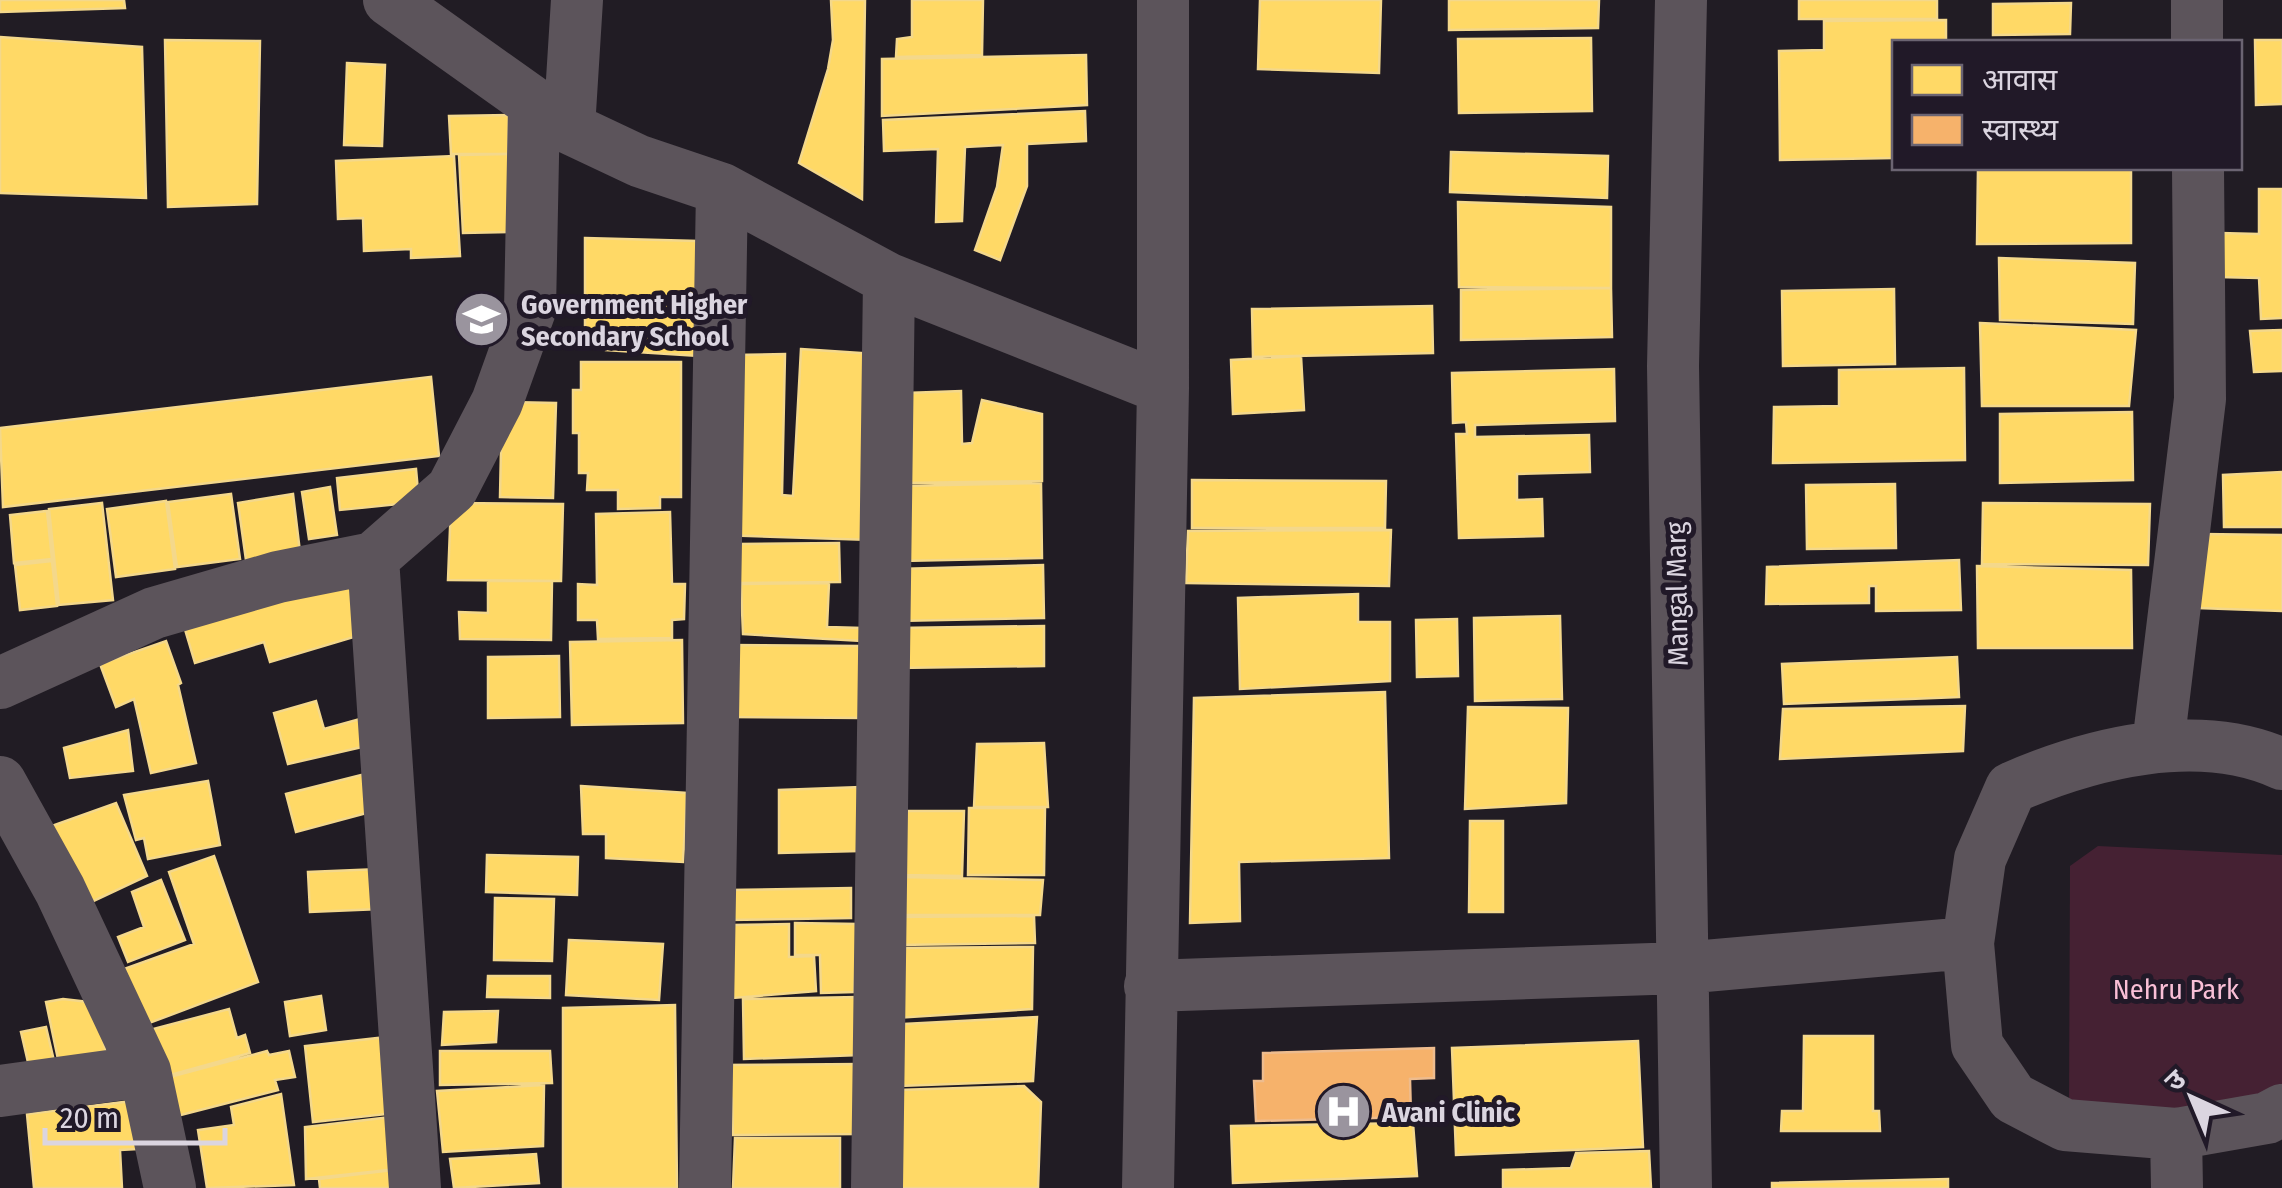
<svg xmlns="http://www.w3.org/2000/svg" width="2282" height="1188" viewBox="0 0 2282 1188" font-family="'Fira Sans Condensed','Noto Sans Devanagari',sans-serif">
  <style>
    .green { fill: #452133 }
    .homes { fill: #ffd966; stroke: #f4d88b; stroke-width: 2.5 }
    .health { fill: #f6b26b; stroke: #eebc8e; stroke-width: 2.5 }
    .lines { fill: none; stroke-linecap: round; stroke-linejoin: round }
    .street { stroke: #5c545b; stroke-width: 52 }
    .labels { text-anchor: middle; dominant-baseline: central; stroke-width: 10; stroke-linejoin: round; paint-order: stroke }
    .poi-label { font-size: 28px; font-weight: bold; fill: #dbd5e0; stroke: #211928; text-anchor: start }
    .street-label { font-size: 28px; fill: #dbd5e0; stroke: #211928 }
    .park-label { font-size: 28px; fill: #f9bfd6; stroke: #211928 }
  </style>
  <rect width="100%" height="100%" fill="#211c24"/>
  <path class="green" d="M2098,846L2282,855V1124L2069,1111L2070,866Z"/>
  <path class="homes" d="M0,0H124L125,8L0,12Z
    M831,0H865L862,199L799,163L828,69L833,40Z
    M912,0H983L982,55L896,57L897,39L912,37Z
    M1260,0H1381L1379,73L1258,69Z
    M1449,0H1599L1598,28L1449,30Z
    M1799,0H1937V19H1799Z
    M2071,3L2070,34L1993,35V4Z
    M1946,20V42H1894V158L1780,160L1779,51L1824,50V21Z
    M0,37L142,47L146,198L0,193Z
    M1591,38L1592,111L1459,113L1458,39Z
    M165,40L260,41L257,204L168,207Z
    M2255,40H2282V104L2256,105Z
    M1086,55L1087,105L882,116V59Z
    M347,63L385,65L382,146L344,145Z
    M1085,111L1086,141L1027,144V186L1000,260L975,250L997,187L1003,145L965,147L962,221L936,222L938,149L884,151L883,120Z
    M509,115L508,154H451L449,116Z
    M1451,152L1608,156L1607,198L1450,192Z
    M515,154L516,232L463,233L459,155Z
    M454,156L460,256L411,258V249L364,251L363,218L338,219L336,161Z
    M1978,168H2131V243L1977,244Z
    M2259,189H2282V318L2261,319L2259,278L2219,277L2221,233L2259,234Z
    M1458,202L1611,207V288L1459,287Z
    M585,238L698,241V356L606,350L607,330H585Z
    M1999,258L2135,263L2133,324L2000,320Z
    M1611,288L1612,337L1461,340V290Z
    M1894,289L1895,364L1783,366L1782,291Z
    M1432,306L1433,353L1253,357L1252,309Z
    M1980,323L2136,330L2129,406H1982Z
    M2282,330V371L2254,372L2250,331Z
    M801,349L875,354L871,540L720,535L733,355L785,354L782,495L793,496Z
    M1301,356L1304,410L1233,414L1231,360Z
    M581,362H681V497H660V508L618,509V490H587L588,473H579V433H573V390H581Z
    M1964,368L1965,460L1773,463L1774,407L1839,406V370Z
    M1614,369L1615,421L1475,425V437L1589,435L1590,472L1517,474V500L1542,499L1543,536L1459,538L1456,434H1467L1466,422L1453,423L1452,373Z
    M431,377L439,456L3,507L0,428Z
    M961,391L962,444L972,443L982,400L1042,414V481L904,483L906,393Z
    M502,402L556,403L553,498L500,497Z
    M2132,412L2133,480L2000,483V414Z
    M416,469L419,502L340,510L337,478Z
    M2282,472V527H2224L2223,475Z
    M1192,480L1386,481L1385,528H1192Z
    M1041,483L1042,558L902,561L901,486Z
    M1895,484L1896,548L1807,549L1806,485Z
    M330,487L337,535L309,539L302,492Z
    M231,494L240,559L177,567L168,502Z
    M293,494L300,552L246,560L238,503Z
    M166,501L175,569L116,577L107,509Z
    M102,503L113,600L59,605L49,509Z
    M451,503L563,504L561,581L448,580Z
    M1983,503L2150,504L2148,565L1982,564Z
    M47,511L52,559L14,563L10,515Z
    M670,512L672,584H685L684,619L672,620V638L598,639L597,620H578V584L597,585L596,514Z
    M1391,530L1389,586L1186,583L1188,531Z
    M2201,534L2282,535V611L2198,608Z
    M839,543L840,582L739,583V544Z
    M1959,560L1961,610L1876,611V586H1869V603L1766,604L1767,567Z
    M52,561L57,606L20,610L15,565Z
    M1043,565L1044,618L897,621V569Z
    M1977,566L2131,570L2132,648H1978Z
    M348,578L364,634L270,662L264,642L195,663L184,626Z
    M488,581H552L551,640L460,639L459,612L488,613Z
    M829,583L827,627L862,628L861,641L743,634L741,584Z
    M1358,594V622H1390V681L1240,689L1238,598Z
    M1560,616L1562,699L1475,701L1474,618Z
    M1457,619L1458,676L1417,677L1416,620Z
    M1044,626V666L897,668V628Z
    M682,640L683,723L572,725L570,642Z
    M166,641L181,683L178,685L196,763L151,773L134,699L116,707L100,664Z
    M728,645L861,646V718L727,717Z
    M559,656L560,717L488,718V657Z
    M1957,657L1959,697L1784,704L1782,664Z
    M1385,692L1389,858L1239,862L1240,921L1190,923L1194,698Z
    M316,701L324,729L367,717L375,744L288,764L274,713Z
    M1965,706L1963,751L1780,759L1783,709Z
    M1468,707L1568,708L1566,803L1465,809Z
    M128,730L133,771L70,778L64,748Z
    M1044,743L1048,807H974L977,744Z
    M377,771L385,808L296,832L286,794Z
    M208,781L220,845L148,859L144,838L136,840L124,795Z
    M581,786L687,793L683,862L606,858V834H583Z
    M860,787L859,851L779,853V790Z
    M116,803L147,876L87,904L49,827Z
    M969,808H1045L1044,875H968Z
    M903,811H964L962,876L903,875Z
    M1470,821H1503V912H1469Z
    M487,855L578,857L577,895L486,892Z
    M214,856L258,982L144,1025L124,969L194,944L169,872Z
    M379,869L380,909L310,912L308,872Z
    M901,877L1043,880L1040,915H897Z
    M161,880L185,940L128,962L118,937L144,927L132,892Z
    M851,888V918L728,920L729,890Z
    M495,898L554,899L552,961L494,960Z
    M1034,916L1035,943L897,945V917Z
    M795,923L858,924L854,992L821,993L820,955H795Z
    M789,924V957L814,956L816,991L733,998L732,925Z
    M569,940L663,944L659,1000L566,995Z
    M1033,947L1032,1009L896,1018V948Z
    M488,976H550V998L487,997Z
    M321,996L326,1030L290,1036L285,1002Z
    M858,997L860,1055L744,1059L743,999Z
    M63,999L97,1003L106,1054L59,1064L46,1002Z
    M675,1005L677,1188H563V1008Z
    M229,1009L237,1038L245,1035L250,1053L163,1077L150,1030Z
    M498,1011L496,1042L442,1045L444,1012Z
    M1037,1017L1033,1081L900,1086L904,1024Z
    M46,1027L55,1065L30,1071L21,1032Z
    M1804,1036H1873V1111H1879L1880,1131H1781L1782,1111H1803Z
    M387,1037L396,1113L313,1122L305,1046Z
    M1638,1041L1643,1147L1456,1155L1452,1048Z
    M267,1051L269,1055L289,1051L295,1077L275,1080L278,1090L177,1116L166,1078Z
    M440,1051H550L552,1083L440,1085Z
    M862,1064L858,1134L733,1135L732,1099L719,1065Z
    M544,1085L543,1146L443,1152L437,1091Z
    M1024,1086L1041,1102L1038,1188H900L898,1090Z
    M281,1094L294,1185L207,1188L198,1130L234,1125L231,1107Z
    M132,1101L137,1149L120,1150L122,1188H34L27,1114Z
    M400,1116L406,1168L306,1179L305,1127Z
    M1413,1123L1417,1176L1233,1183L1231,1126Z
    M735,1138H840V1188H733Z
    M1649,1151L1651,1188H1503V1170L1571,1168L1576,1153Z
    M536,1154L539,1183L454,1188L450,1159Z
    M401,1169L402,1188H320L319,1179Z
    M1948,1179V1188H1772V1183Z"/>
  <path class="health" d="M1434,1048V1078L1410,1079L1411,1117L1256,1121L1254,1081H1263V1053Z"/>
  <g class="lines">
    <path class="street" d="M389,0L569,128L639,161L722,189L889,279L1163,388
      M1681,0L1673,366L1686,1188
      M2197,0V42
      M569,128L577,0
      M373,558L415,1188
      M0,683L154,613L278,577L373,558L452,489L497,402L530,310L534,107
      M2158,745L2200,399L2198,168
      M2282,764C2198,726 2091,753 2011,788L1980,859L1968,943L1977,1045L2013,1098L2065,1125L2176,1134L2267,1118L2282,1110
      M0,782L60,890L145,1071L170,1188
      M1150,986L1682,968L1968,943
      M0,1091L145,1071
      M2176,1134L2177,1188
      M705,1188L722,189
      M877,1188L889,279
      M1148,1188L1163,388V0"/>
  </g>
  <defs>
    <symbol id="school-disc" viewBox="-11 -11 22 22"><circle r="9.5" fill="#9a949e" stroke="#211928"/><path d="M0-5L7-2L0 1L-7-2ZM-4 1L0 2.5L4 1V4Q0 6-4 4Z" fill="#fff"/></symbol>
    <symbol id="hospital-disc" viewBox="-11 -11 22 22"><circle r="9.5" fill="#9a949e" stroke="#211928"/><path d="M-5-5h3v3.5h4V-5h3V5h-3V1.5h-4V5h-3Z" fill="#fff"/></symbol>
  </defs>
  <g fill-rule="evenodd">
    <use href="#school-disc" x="450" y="288" width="63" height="63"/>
    <use href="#hospital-disc" x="1312" y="1080" width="63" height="63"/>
  </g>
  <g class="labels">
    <g class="poi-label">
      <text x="521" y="304">Government Higher<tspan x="521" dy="32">Secondary School</tspan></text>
      <text x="1382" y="1112">Avani Clinic</text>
    </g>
    <g class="street-label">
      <text transform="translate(1677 594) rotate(-91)">Mangal Marg</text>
    </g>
    <g class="park-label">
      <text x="2176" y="989">Nehru Park</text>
    </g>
  </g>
  <rect x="1892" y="40" width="350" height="130" fill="#211928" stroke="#6b6472" stroke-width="2.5"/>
  <rect x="1912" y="65" width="50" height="30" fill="#ffd966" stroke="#6b6472" stroke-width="2.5"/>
  <text x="1982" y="90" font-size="30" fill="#dbd5e0">आवास</text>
  <rect x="1912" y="115" width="50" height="30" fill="#f6b26b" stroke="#6b6472" stroke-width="2.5"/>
  <text x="1982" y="140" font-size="30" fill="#dbd5e0">स्वास्थ्य</text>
  <g transform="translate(2192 1098) rotate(316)" stroke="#211928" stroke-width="8" paint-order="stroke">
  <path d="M0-8L18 38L0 25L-18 38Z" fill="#dbd5e0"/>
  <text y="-15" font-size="28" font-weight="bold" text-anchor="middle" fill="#dbd5e0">उ</text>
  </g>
  <path d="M45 1128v15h180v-15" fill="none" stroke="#dbd5e0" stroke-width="5"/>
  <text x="60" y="1128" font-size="30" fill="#dbd5e0" stroke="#211928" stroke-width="8" paint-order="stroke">20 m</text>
</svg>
